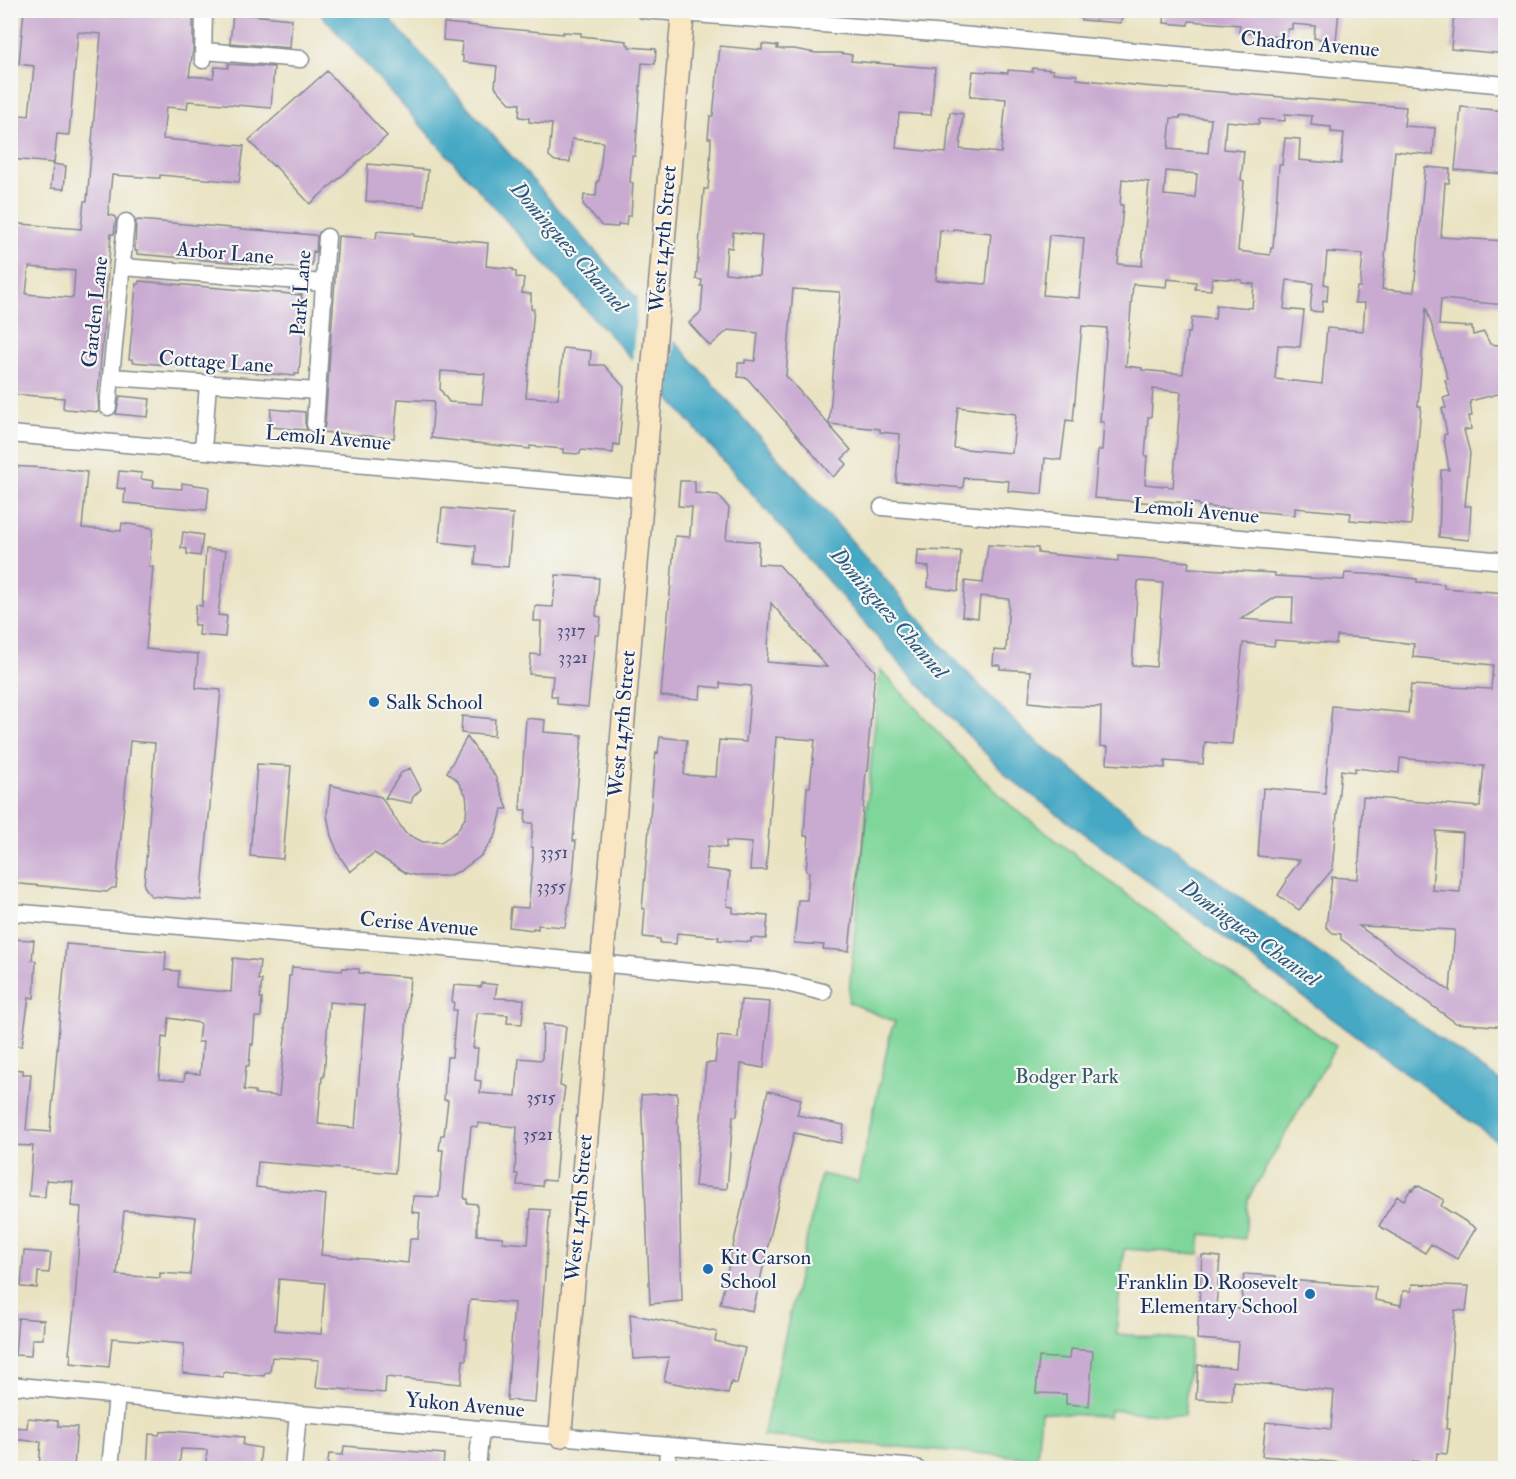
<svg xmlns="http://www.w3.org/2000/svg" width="1516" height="1479" viewBox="0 0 1516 1479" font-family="'IM FELL Double Pica',serif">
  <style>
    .green { fill: #7ed69a; stroke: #4c827c; stroke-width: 1.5 }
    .water { fill: #44a8c4; stroke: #306c91; stroke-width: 1.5 }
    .pier { fill: #eae3c2 }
    .building { fill: #c9aad1; fill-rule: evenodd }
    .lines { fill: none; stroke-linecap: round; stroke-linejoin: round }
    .street-casing { stroke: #828990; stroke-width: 19 }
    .secondary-casing { stroke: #828990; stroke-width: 25 }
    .street { stroke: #fff; stroke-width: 16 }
    .secondary { stroke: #fbe6c4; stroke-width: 22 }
    .poi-dot { fill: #1f6fb2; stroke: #f6f6f2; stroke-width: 2 }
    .labels { text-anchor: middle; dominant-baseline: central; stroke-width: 4.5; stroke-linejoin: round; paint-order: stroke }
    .number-label { font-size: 18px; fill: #464e7b }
    .street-label { font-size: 21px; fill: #1b2f5e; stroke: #f6f6f2 }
    .poi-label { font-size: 21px; fill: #1b2f5e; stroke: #f6f6f2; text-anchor: start }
    .park-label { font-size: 21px; fill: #34596d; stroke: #f6f6f2 }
    .water-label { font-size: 22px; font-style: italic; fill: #295982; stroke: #f6f6f2 }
  </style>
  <rect width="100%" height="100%" fill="#f6f6f2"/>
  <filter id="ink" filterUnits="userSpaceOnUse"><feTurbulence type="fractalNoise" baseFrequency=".0167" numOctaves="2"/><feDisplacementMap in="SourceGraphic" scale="12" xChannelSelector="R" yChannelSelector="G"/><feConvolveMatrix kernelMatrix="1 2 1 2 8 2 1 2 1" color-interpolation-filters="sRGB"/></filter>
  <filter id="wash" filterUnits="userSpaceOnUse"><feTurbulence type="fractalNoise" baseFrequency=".008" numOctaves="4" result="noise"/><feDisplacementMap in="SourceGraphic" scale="24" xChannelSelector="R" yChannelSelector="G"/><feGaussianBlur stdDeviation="1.35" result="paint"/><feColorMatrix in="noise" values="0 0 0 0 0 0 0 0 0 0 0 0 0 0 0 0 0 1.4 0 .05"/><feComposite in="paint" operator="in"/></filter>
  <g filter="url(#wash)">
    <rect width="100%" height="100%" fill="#eae3c2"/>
    <path class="green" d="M880,669L957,753L1010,805L1230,974L1336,1046L1248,1199L1245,1239L1201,1234L1199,1254L1124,1249L1116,1334L1191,1340L1184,1416L1110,1410L1109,1417L1041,1412L1037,1458L763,1436L821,1174L858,1182L891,1031L895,1022L848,1002Z"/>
    <path class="water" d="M318,11H383L880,573L950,655L1026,733L1134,819L1222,884L1505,1085V1147L1009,778L902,666L674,404L588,312Z"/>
    <path class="pier" d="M638,295L675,336L667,401L632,363Z"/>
    <g id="blocks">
      <path class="building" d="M24,10H111L193,18V50L189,76L213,78L215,67L228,68V64L274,67L271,108L188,101L187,109L166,107L163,139L244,146L239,182L160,175V178H157L112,175L108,215L114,216L116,219L114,234H111L104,323L98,394L99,412L66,409L63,408L64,398L10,394V223L81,229L84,201H87L101,34L78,32L69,135L57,134L54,163L10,159L14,114L29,116L34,66L19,64ZM29,267L75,271L73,298L26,294Z
        M1081,10H1123L1121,23L1081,20Z
        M1165,10H1339L1336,41L1314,38L1315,26L1292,24V29H1288L1287,38L1239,32L1240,25L1189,21L1188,25L1164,23Z
        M233,13L292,19L290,48L230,43Z
        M1454,13L1503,15L1506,19V54L1451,49Z
        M444,23L563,34V32L581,33V36L627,41V44L629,45V47L656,49L655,64L642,63L635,156H632L630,182L633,183L631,216H627L626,225L618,224V227L602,226L583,204L584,195L596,196L597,181H599L603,142L572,139L570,162L555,161L549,156L552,124L529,122V118L519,117L520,104L510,103L495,87L497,66L463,62V56L461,55L462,42L443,40Z
        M762,44L778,46L777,49H794L816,53H839L852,55L851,61L935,68L931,115L899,113L896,148L946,153L950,112L963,114L960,149L1001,153L1006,99L970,96L973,71L1008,73V70L1032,72L1033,68L1053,70V73L1077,75V79L1143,86L1406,107L1404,126L1435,128L1433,155L1395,151L1382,289L1414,292L1425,167L1450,169L1449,183H1445L1441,237L1506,241V305L1441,299L1439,325L1472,327L1473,335L1484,332L1490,344L1506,346V392L1470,401L1472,416H1469L1471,429L1464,430L1470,453L1465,506H1471L1469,540L1439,537L1441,470H1449L1444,440V435L1447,434L1442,408H1446L1443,398L1450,396L1445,380L1448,379L1426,307L1418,406H1421L1411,525L1350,520L1351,513L1295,508V515L1199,506V504L1155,500L1154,503L1094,498L1098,450H1102L1104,422H1100L1107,328L1082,326L1073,421L1066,420L1061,460L1045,458L1042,494L1008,491L1009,481L985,479L964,478L963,488L896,482L900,434L880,432V429L829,424L840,292L793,289L786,376L851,450L842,459L847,464L833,477L747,378L738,377V363H745V360L755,361L758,333L728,330L710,346L689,323L701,312L703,286H701L702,280L696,279L704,189H708L710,166L711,138H708L710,116H713L720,46L762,50ZM1285,114L1312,116L1311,125L1331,127V132L1344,133L1341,164L1299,160L1300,139L1285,138L1282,165H1279L1273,248H1271L1270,255L1238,251L1244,181L1241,180L1244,151L1224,149L1226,121L1259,124V119L1285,121ZM1180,116L1211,119L1208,153L1168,149L1171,118H1180ZM1166,171L1197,174L1195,198L1164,195ZM1122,179L1149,182L1142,266L1118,264L1123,205H1120ZM953,229L991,233L986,284L936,280L940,230L953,231ZM733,232L762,235L759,276L725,273L727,247L732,248ZM1049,235L1084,238L1079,298L1043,295ZM1327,252L1363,254L1360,287H1357L1355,303H1365L1363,331L1327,328L1322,384L1275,379L1278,345L1300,347L1304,311L1284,309L1287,280L1313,283L1310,311L1322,312L1323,300L1327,301L1328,285L1324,284ZM1212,278L1242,280V283L1254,284L1252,308L1216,305L1215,319L1192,317L1190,333H1187L1183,374L1142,370V368L1126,366L1133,284L1166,287L1167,279L1196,282L1195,289L1211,290ZM1153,389L1181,392L1173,487L1145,484L1147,456H1145L1148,417H1151ZM958,407L1016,414L1012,453L954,448Z
        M327,71L387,136L310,204L274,165L273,166L262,155L249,140Z
        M1461,107L1506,111V174L1455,170Z
        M53,164L66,166L64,189L51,188Z
        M368,164L428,170L424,206L366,201Z
        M138,220L314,235L317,236L316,252L313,251L312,266L308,265V269L137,254V251H135L136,221Z
        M377,231L414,234V236L488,243L486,266L513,269V271L516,272V277L524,278L522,293L531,294V309H534L526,397L558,399L563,348L591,351L590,365H604L624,387L619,445L614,444L613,453L581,450L580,454L563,453V449L530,446V449L431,438L434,401L398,399L394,438L322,432L325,425L338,236L376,239ZM441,371L485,374L482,404L449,402L440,389Z
        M139,281L302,295L301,298L305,299L299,374H295V376L132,362V359H129L132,330L136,284H139Z
        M120,396L150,399L148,417L116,414Z
        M271,409L305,412V423L307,430L270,427Z
        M10,466L64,469L87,472L82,528L121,531L122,523L153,528L149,567H153L146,649L198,654L196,688L221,690L201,900L151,896L144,886L155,743L130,741L116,888H112L107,892L10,883V552L14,519H10Z
        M119,471L142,473L141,479L154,481L153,487L182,489V483L209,487L207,508L206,510L124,503L125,489L117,488Z
        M680,481H695V493L718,495L729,508L726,539L759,542L758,564L779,565L875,671L868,749H870L868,771H866L862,823L849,951L823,949L824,945L794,943L798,900H807L809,872L806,871L809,836H804L806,804L807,787H810L815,740L776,737L766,870H750L752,843L726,841V848L708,846L706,869L730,872L727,906L733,907V913L768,916L766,939L751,938V942L734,941L718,940L719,937L677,933L676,944L660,943V939L643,937L645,909H642L655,760L656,752L658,753L660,737L687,740L684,775L716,777L719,740L746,742L751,686L720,683V688L701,686L700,699L661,696L675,536L689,537L690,534L692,507L678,506ZM771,603L827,667L767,662Z
        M442,508L513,514L508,567L475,564L476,546L439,542Z
        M183,532L203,535L200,556L187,554V549L181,548Z
        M988,545L1038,548V553L1118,561V556L1189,562L1188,568L1275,573V576L1344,580L1345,573L1383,575L1417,579V582L1444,584V588L1506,593V1027L1456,1023L1341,939V934L1333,933L1326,927L1332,877L1358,879L1363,797L1480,807L1484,766L1400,758L1399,773L1355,768V772L1341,770L1332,870L1299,910L1278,895L1287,881L1286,879L1300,860L1258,856L1263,788L1325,793L1332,706L1408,713L1411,685L1491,689L1493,665L1413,657L1414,644L1366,638L1337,636L1336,644L1275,640L1274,646L1243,643L1232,744L1205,742L1203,764L1165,761V768L1107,764L1108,747L1100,746L1101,707L1065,706L1029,702L1031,671L1000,669V665H993L994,650L1006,651L1009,599L980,596L978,618L962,616L965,581L983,583ZM1138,581L1163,583L1156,667L1132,665ZM1276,597H1293L1292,623L1241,619ZM1436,831L1463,833L1460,892L1432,890ZM1359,926L1455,930L1450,991Z
        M206,549L226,551L218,615L227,616L225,637L199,635L200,625H194L196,605L202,606Z
        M918,550L961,551L958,591L928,587L929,567L917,566Z
        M556,575L599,578L596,616L601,617L599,635H595L588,707L557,704V697L551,696L553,676L529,674L531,654L540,655L541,621H534L535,606L553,607Z
        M462,716L495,719L494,736L461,733Z
        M526,718L545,720L544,732L582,735L573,841H576L573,877L565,927L538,925V929L533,928V930L509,927L511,907L528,908L533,858V847H531L533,823H525L526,810H520Z
        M467,737L495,776L508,809H502L496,835L482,855L460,871L447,876H418L406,873L374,853L350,872L339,855L331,836L327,815L330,785L381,797L405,833L423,842H441L456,832L466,817L467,803L466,795L457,780L447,772Z
        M257,764L291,766L283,859L250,856Z
        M410,768L421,789L413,797L411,803L385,798L401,773Z
        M10,939L34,940L32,960L36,961L34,998L29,997L22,1046L10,1045Z
        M66,944L166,952L165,970L179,971L178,987L204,990L231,992L233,958L260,961L258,980H262L260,998H262L261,1017H255L253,1045L251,1044L249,1066H246L244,1090L255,1091V1094L279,1096L286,1028H285L289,976H291L292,967L342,971L343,968L359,969V973L410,977L395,1173L258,1162L256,1187L326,1195L321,1255L408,1263L410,1239H418L420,1213L412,1212L413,1196L439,1197L443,1150H439L441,1135H444L448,1100H444L445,1082L447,1057H452L456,1010H453L454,1002H452L454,985L481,987L482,983L497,985L495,998L524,999L522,1024L507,1023L508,1015L477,1013L473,1048H478L475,1080L481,1081L480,1093L516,1096L519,1058L542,1060L543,1024L566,1026L560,1086L565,1087L562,1109H561L555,1181L543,1180L542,1186L517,1185L518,1174H515L517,1127L478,1123L477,1127L471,1126L464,1199H467V1203L477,1204V1235L503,1237L502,1242L528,1244L531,1209L550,1210L535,1402L507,1400L514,1303L471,1300L469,1302L465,1339H467L466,1360H463L461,1384L386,1377L385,1393L316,1387L319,1360L272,1357L270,1372L265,1373L264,1376L223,1372V1377L183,1373L184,1344L112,1338L109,1367L70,1363L71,1354H69L75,1301L81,1207L71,1206L73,1182L46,1180L45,1197L29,1196L33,1146L10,1145V1069L23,1070V1074H31L26,1130L50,1132ZM329,1002L365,1005L355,1128L318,1124L322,1077H324ZM169,1018L200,1023L198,1042H203L200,1074L185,1073L184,1081L159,1079L162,1037L167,1038ZM124,1211L149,1212L196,1217L190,1275L160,1273V1278L117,1275ZM279,1279L325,1283L321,1334L275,1330Z
        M741,1000L770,1002L764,1068L741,1064L737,1116H733L727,1189L695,1186L706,1063H715L718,1036L738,1038Z
        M768,1091L801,1099L797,1115L844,1125L841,1143L794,1133L753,1311L720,1304Z
        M677,1093L682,1301L650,1304L641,1095Z
        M1417,1185L1444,1200L1441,1206L1476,1228L1457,1259L1431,1244L1425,1253L1379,1226L1397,1196L1404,1200L1411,1189L1413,1190Z
        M24,1251L51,1253L49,1273L38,1272L37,1288L21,1287Z
        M1202,1255L1220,1257L1216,1307L1241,1309L1244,1274L1276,1276V1279L1376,1287L1375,1300L1401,1305L1403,1291H1411L1412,1284L1469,1286L1466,1311L1455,1310L1446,1429H1450L1447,1454L1437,1453L1436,1462L1413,1461L1412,1467L1406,1466V1468L1262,1456L1266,1422L1331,1429L1334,1391L1233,1381L1232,1401L1196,1399L1198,1365L1236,1368L1238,1342L1197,1339Z
        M630,1314L717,1332L715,1341L745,1348L737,1384L731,1382L728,1394L664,1381L669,1357L633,1359Z
        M18,1318L44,1320L43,1339H32L31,1356L15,1355Z
        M1070,1349L1093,1351L1089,1406L1066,1404V1394L1036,1393L1039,1357L1069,1359Z
        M28,1418L58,1421V1426L77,1427L74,1468H39L41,1442L10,1439V1427L27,1428Z
        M172,1431L244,1437L243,1445L261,1448L259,1468L206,1464L207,1450L181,1449L179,1468H147L149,1434L159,1435L160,1432Z
        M344,1446L444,1454L443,1468H408L371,1465V1468H327L329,1454L343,1455Z"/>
    </g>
  </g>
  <g filter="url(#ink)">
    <use href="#blocks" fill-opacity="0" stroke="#828990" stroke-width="1.5"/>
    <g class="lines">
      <defs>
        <path id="street" d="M644,10L972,36L1506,85
          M204,51L301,59
          M203,60L204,10
          M123,267L324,283
          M111,377L317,391
          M108,407L126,222
          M315,424L327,237
          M10,434L642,489
          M203,450L208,384
          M882,507L1506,561
          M10,912L422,946L774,980L823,992
          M10,1385L298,1414L390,1421L916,1468
          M110,1468L117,1395
          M293,1468L298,1414
          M477,1468L481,1429
          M667,1468L668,1447"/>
        <path id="secondary" d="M560,1436L624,714L683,10"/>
      </defs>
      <use href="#street" class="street-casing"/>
      <use href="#secondary" class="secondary-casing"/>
      <use href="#street" class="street"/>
      <use href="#secondary" class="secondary"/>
    </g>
  </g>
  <g class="poi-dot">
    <circle cx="374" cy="702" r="6"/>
    <circle cx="708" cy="1269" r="6"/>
    <circle cx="1310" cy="1294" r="6"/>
  </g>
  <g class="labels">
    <g class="number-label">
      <text x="571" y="630">3317</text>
      <text x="573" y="657">3321</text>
      <text x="554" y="852">3351</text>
      <text x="551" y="886">3355</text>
      <text x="541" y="1097">3515</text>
      <text x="538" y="1134">3521</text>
    </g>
    <g class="street-label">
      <text transform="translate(1310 44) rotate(5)">Chadron Avenue</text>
      <text transform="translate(663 239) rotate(-85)">West 147th Street</text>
      <text transform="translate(225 253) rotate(5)">Arbor Lane</text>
      <text transform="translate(301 293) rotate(-86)">Park Lane</text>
      <text transform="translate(95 312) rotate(-84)">Garden Lane</text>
      <text transform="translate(216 362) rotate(4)">Cottage Lane</text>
      <text transform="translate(328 438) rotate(5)">Lemoli Avenue</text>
      <text transform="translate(1196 511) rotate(5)">Lemoli Avenue</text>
      <text transform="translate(622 724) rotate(-85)">West 147th Street</text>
      <text transform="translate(419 924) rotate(5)">Cerise Avenue</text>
      <text transform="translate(579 1208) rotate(-85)">West 147th Street</text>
      <text transform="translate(465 1405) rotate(5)">Yukon Avenue</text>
    </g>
    <g class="poi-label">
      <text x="386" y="702">Salk School</text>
      <text x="720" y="1257">Kit Carson<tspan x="720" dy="24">School</tspan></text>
      <text x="1298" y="1282" text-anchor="end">Franklin D. Roosevelt<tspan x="1298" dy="24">Elementary School</tspan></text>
    </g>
    <g class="park-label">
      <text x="1067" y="1076">Bodger Park</text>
    </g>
    <g class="water-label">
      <text transform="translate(569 247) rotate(49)">Dominguez Channel</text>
      <text transform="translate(889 613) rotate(49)">Dominguez Channel</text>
      <text transform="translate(1250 933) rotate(36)">Dominguez Channel</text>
    </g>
  </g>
  <rect width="1516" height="1479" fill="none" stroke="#f6f6f2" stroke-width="36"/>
</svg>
